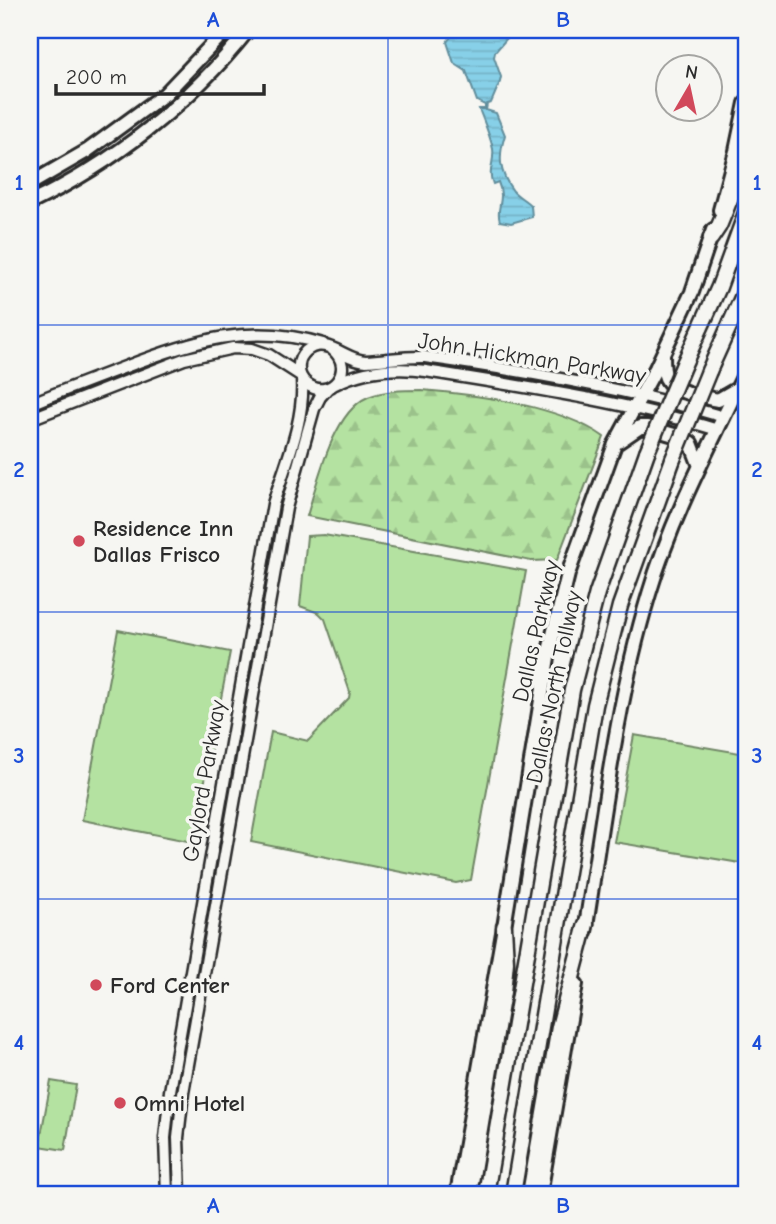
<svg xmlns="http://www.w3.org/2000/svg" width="776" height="1224" viewBox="0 0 776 1224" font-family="'Comic Neue',sans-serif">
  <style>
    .grass { fill: #b4e2a1; stroke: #708666; stroke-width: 2 }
    .forest { fill: url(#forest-firs); stroke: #708666; stroke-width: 2 }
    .water { fill: url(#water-rules); stroke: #628e9c; stroke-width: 2 }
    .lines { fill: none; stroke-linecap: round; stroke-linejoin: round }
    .minor-casing { stroke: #2b2b2b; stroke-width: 15 }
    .major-casing { stroke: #2b2b2b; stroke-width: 18 }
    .highway-casing { stroke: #2b2b2b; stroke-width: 19 }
    .minor { stroke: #f6f6f2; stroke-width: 10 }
    .major { stroke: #f6f6f2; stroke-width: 12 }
    .highway { stroke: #f6f6f2; stroke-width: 14 }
    .highway-bridge-casing { stroke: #2b2b2b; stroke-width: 19; stroke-linecap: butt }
    .highway-bridge { stroke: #f6f6f2; stroke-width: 14 }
    .grid { fill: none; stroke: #1d4ed8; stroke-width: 2; stroke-opacity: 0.55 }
    .poi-dot { fill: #d1495b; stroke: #f6f6f2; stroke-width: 2.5 }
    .labels { text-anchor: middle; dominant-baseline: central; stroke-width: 7; stroke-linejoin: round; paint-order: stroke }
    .street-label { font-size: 23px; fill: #2b2b2b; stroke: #f6f6f2 }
    .poi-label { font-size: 23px; font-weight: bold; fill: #2b2b2b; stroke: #f6f6f2; text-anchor: start }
    .neatline { fill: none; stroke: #1d4ed8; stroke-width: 2.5 }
    .grid-label { font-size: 23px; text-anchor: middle; font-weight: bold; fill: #1d4ed8 }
  </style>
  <defs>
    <pattern id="forest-firs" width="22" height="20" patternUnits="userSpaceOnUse" patternTransform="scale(1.75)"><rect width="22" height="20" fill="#b4e2a1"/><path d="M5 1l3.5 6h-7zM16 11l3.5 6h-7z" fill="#9bc28b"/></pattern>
    <pattern id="water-rules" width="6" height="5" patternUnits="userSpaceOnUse" patternTransform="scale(1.75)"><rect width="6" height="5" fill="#87d0e8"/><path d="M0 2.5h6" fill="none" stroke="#75b3c7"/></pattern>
  </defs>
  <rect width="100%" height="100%" fill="#f6f6f2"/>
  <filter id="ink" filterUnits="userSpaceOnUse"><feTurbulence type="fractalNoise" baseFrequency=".0143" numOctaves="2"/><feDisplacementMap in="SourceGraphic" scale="14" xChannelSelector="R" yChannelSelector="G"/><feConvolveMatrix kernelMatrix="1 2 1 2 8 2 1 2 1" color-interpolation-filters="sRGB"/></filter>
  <g filter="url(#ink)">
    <path class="grass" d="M324,535L526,571L471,880L456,883L251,842L271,732L308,741L349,698L350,692L325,619L319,613L300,606L307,536Z
      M118,630L230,652L193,842L82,820Z
      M634,735L746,754V864L614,842Z
      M51,1081L76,1085L65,1150L39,1146Z"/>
    <path class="forest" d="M422,390C474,394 562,406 604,437L557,560L531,561L307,516C317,483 333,412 368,397C385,390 403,390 422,390Z"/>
    <path class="water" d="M456,30H514L495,52L494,57L501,77L500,82L491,103L487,104L486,110L496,113L505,135C498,157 499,172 513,191C518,197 526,200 531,206L532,217L511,223L500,221C495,209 506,200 498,182L493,184C487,171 495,162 493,149C490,135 484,122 479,109H485V105L477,101L466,71L454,63L447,42Z"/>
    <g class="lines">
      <defs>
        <path id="minor" d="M332,349C357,369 330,402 307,384C302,380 298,373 299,365C299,360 302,355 306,351C325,334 346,361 366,361C386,360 405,356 425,357C526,371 627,389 724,417
          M335,384C363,370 395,367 426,371C525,387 622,401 718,430
          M30,404C61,391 93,379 125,367C192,341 251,322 323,344
          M30,419L184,359L233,348L252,349L269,355L300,375
          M167,1194L165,1138L170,1091L273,504C285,464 305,422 302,379
          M180,1194L178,1138L183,1093L286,508L314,409L320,397L328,388"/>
        <path id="major" d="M30,184L87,151L165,94L226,30
          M30,203C114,163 190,103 248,30
          M720,210L736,151L746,103
          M663,355C663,362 663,371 666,378C673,393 703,397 718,400L737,389
          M618,442L640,427H647L681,437L691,443L700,466
          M585,932C603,819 616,703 649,594C672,516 711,444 746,371
          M457,1194L504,927L549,651L568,574L615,444L656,368L692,292L713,230
          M540,1194L576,984"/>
        <path id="highway" d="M711,238L719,226L746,160
          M684,364L719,287L746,213
          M709,371L746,289
          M469,1194L503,992L506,962L504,927
          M486,1194L572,690L597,593L647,452
          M513,1194L595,705L620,606L673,459
          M530,1194L559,1027L586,924"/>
      </defs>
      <use href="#minor" class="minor-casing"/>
      <use href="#major" class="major-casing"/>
      <use href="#highway" class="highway-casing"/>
      <use href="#minor" class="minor"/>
      <use href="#major" class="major"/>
      <use href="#highway" class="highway"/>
      <defs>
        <path id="highway-bridge" d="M647,452L684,364
          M673,459L709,371"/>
      </defs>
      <use href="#highway-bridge" class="highway-bridge-casing"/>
      <use href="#highway-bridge" class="highway-bridge"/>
    </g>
  </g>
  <path class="grid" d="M388,30V1194M30,325H746M30,612H746M30,899H746"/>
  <g class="poi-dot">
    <circle cx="79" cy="541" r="7"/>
    <circle cx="96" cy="985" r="7"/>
    <circle cx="120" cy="1103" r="7"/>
  </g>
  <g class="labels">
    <g class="street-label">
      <text transform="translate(532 358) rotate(9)">John Hickman Parkway</text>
      <text transform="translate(536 631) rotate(-77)">Dallas Parkway</text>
      <text transform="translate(554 687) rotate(-78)">Dallas North Tollway</text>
      <text transform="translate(204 781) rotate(-80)">Gaylord Parkway</text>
    </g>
    <g class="poi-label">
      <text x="93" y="528">Residence Inn<tspan x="93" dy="26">Dallas Frisco</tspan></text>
      <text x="110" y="985">Ford Center</text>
      <text x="134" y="1103">Omni Hotel</text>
    </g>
  </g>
  <rect width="776" height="1224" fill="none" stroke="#f6f6f2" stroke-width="77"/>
  <g transform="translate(689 88) rotate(9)"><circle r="33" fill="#f6f6f2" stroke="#a5a5a2" stroke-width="2"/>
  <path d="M0-5L12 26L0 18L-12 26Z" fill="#d1495b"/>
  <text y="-10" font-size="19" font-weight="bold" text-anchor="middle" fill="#2b2b2b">N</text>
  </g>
  <path d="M56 84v10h208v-10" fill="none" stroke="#2b2b2b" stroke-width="3.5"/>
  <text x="66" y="84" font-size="21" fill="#2b2b2b" stroke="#f6f6f2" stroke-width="5" paint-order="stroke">200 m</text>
  <rect x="38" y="38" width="700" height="1148" class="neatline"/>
  <g class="grid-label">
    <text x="213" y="27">A</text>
    <text x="563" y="27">B</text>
    <text x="19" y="190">1</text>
    <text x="757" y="190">1</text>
    <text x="19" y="477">2</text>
    <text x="757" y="477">2</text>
    <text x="19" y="763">3</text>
    <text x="757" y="763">3</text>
    <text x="19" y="1050">4</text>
    <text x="757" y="1050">4</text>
    <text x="213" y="1213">A</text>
    <text x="563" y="1213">B</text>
  </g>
</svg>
